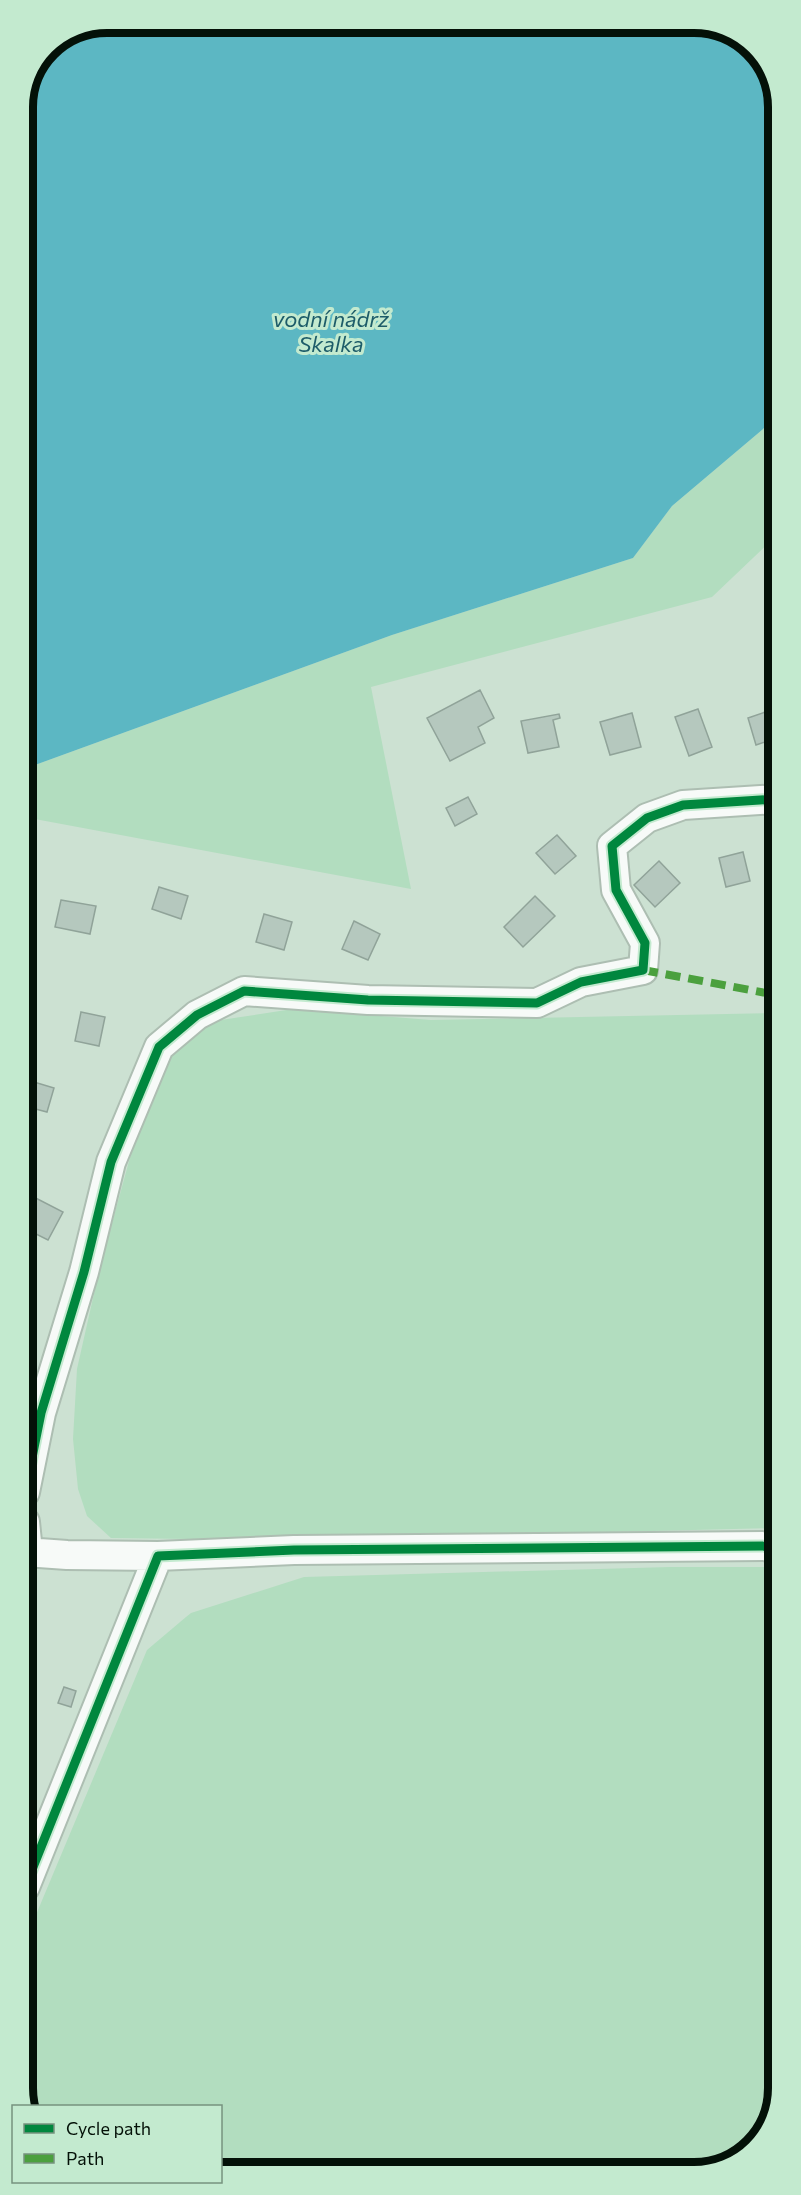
<svg xmlns="http://www.w3.org/2000/svg" width="801" height="2195" viewBox="0 0 801 2195" font-family="Commissioner,sans-serif">
  <style>
    .green { fill: #b2ddbf }
    .water { fill: #5cb7c3 }
    .building { fill: #b5c8be; stroke: #90a399; stroke-width: 1.5 }
    .lines { fill: none; stroke-linecap: round; stroke-linejoin: round }
    .street-casing { stroke: #adbeb2; stroke-width: 32 }
    .street { stroke: #f7faf8; stroke-width: 28 }
    .quiet { stroke: #4ba03e; stroke-width: 8; stroke-dasharray: 15 8; stroke-linecap: butt }
    .cycleway-casing { stroke: #c3eacf; stroke-width: 13 }
    .cycleway { stroke: #00873e; stroke-width: 9 }
    .labels { text-anchor: middle; dominant-baseline: central; stroke-width: 6; stroke-linejoin: round; paint-order: stroke }
    .water-label { font-size: 22px; font-style: italic; fill: #1d5c69; stroke: #c3eacf }
    .rim { fill: none; stroke: #041108; stroke-width: 8 }
  </style>
  <rect width="100%" height="100%" fill="#cce1d2"/>
  <path class="green" d="M776,418V536L712,597L371,687L411,889L24,817V769L392,635L633,558L672,506Z
    M293,1009L431,1020L777,1013L778,1528L285,1540L111,1538L87,1516L78,1489L73,1439L77,1369L100,1267L137,1132L162,1066L208,1022Z
    M670,1567H778V2089L761,2140L717,2170L221,2172L220,2106H25V1941L147,1650L186,1617L191,1613L304,1577Z"/>
  <path class="water" d="M107,23H700L750,43L776,84V418L672,506L633,558L392,635L24,769L23,101L47,47Z"/>
  <path class="building" d="M480,690L494,718L478,727L485,743L450,761L427,718Z
    M698,709L712,747L689,756L675,717Z
    M771,710L777,738L756,745L748,718Z
    M632,713L641,747L610,755L600,722Z
    M559,714L560,718L553,720L559,747L528,753L521,721Z
    M468,797L477,814L455,826L446,808Z
    M557,835L576,856L555,874L536,853Z
    M743,852L750,881L726,887L719,858Z
    M659,861L680,883L655,907L634,885Z
    M159,887L188,896L181,919L152,909Z
    M535,896L555,916L523,947L504,927Z
    M61,900L96,906L90,934L55,927Z
    M264,914L292,922L284,950L256,942Z
    M354,921L380,934L368,960L342,949Z
    M24,977L35,980L33,991L27,990L24,1002Z
    M81,1012L105,1017L99,1046L75,1041Z
    M24,1079L54,1088L47,1112L24,1106Z
    M24,1192L63,1212L48,1240L24,1228Z
    M64,1687L76,1691L71,1707L58,1703Z"/>
  <g class="lines">
    <defs>
      <path id="street" d="M25,1492L41,1413L84,1272L111,1162L159,1047L197,1015L244,991L368,1000L537,1003L581,982L643,970L645,943L616,890L612,846L647,818L683,805L777,799
        M25,1522L28,1552
        M25,1552L67,1555L158,1556
        M25,1887L158,1556L294,1550L778,1546"/>
    </defs>
    <use href="#street" class="street-casing"/>
    <use href="#street" class="street"/>
    <path class="quiet" d="M643,970L777,995"/>
    <defs>
      <path id="cycleway" d="M25,1492L41,1413L84,1272L111,1162L159,1047L197,1015L244,991L368,1000L537,1003L581,982L643,970L645,943L616,890L612,846L647,818L683,805L777,799
        M25,1887L158,1556L294,1550L778,1546"/>
    </defs>
    <use href="#cycleway" class="cycleway-casing"/>
    <use href="#cycleway" class="cycleway"/>
  </g>
  <g class="labels">
    <g class="water-label">
      <text x="331" y="318">vodní nádrž<tspan x="331" dy="25">Skalka</tspan></text>
    </g>
  </g>
  <path d="M0 0H801V2195H0ZM107 33H694A74 74 0 0 1 768 107V2088A74 74 0 0 1 694 2162H107A74 74 0 0 1 33 2088V107A74 74 0 0 1 107 33Z" fill="#c3eacf" fill-rule="evenodd"/>
  <path class="rim" d="M107 33H694A74 74 0 0 1 768 107V2088A74 74 0 0 1 694 2162H107A74 74 0 0 1 33 2088V107A74 74 0 0 1 107 33Z"/>
  <rect x="12" y="2105" width="210" height="78" fill="#c3eacf" stroke="#77937f" stroke-width="1.5"/>
  <rect x="24" y="2124" width="30" height="9" fill="#00873e" stroke="#77937f" stroke-width="1.5"/>
  <text x="66" y="2135" font-size="18" fill="#041108">Cycle path</text>
  <rect x="24" y="2154" width="30" height="9" fill="#4ba03e" stroke="#77937f" stroke-width="1.5"/>
  <text x="66" y="2165" font-size="18" fill="#041108">Path</text>
</svg>
